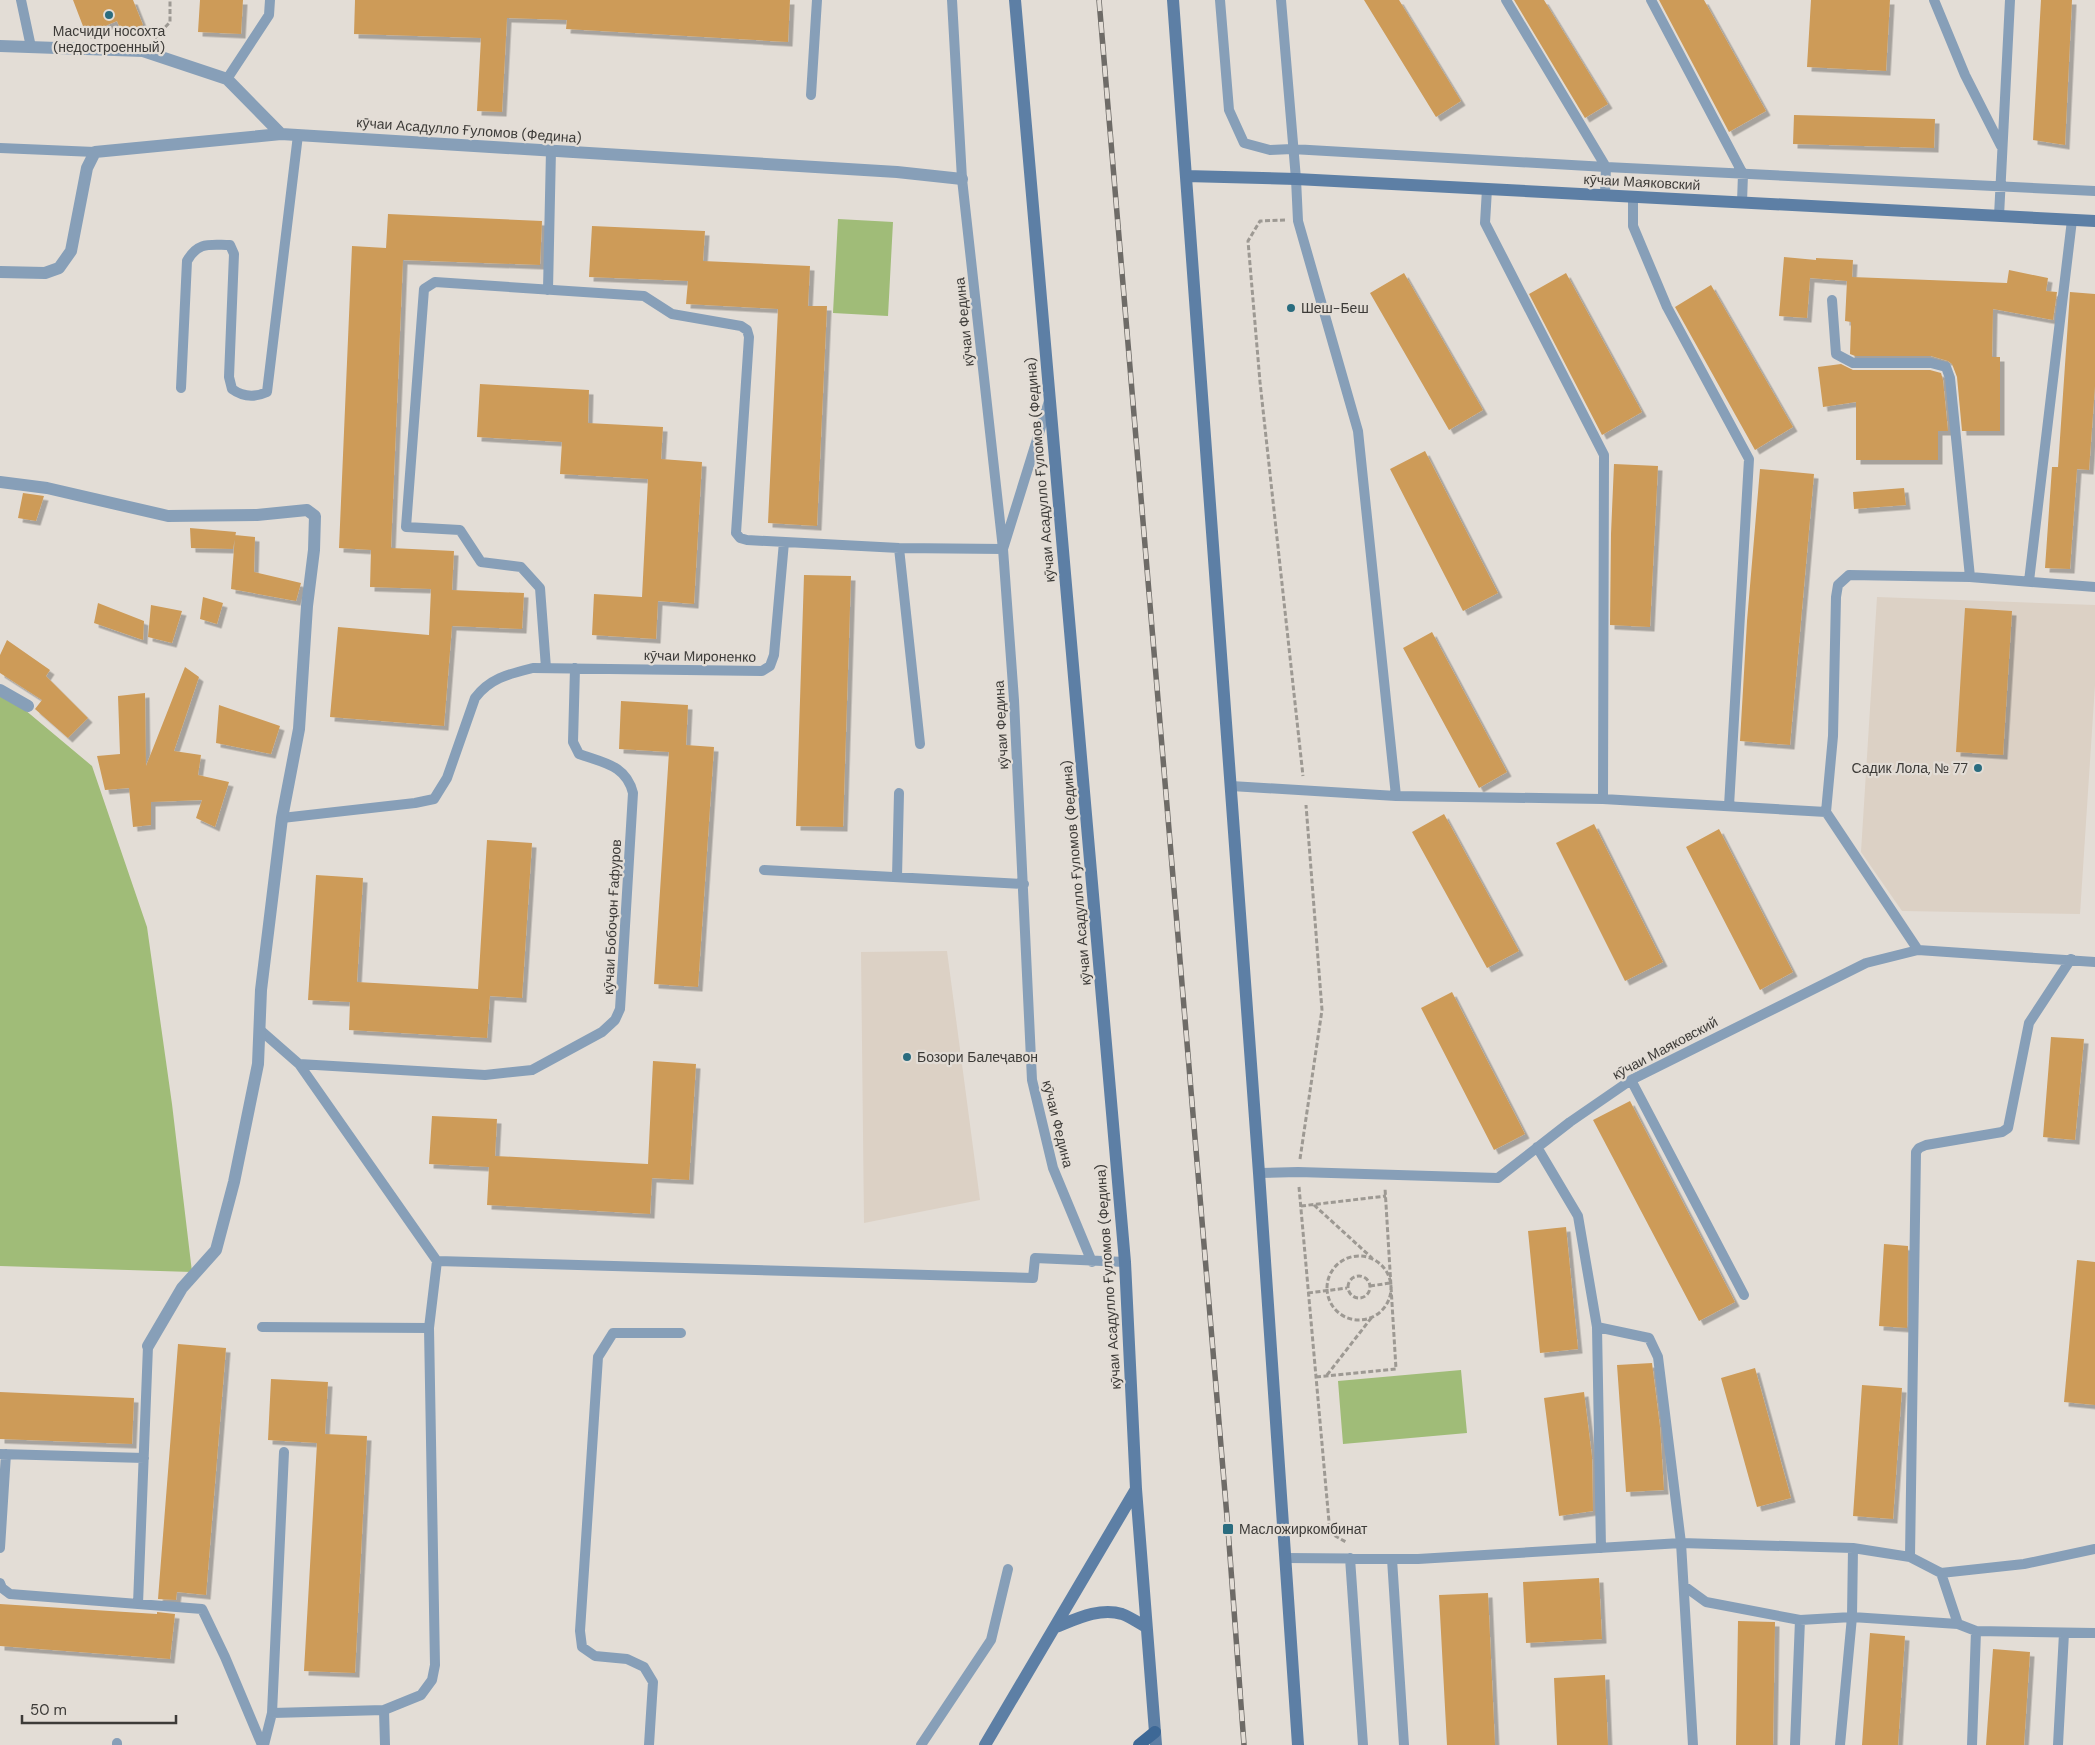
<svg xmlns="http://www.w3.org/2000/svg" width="2095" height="1745" viewBox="0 0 2095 1745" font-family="'DM Sans',sans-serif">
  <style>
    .built { fill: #dcd1c5 }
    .green { fill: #a0bc78 }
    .building { fill: #cd9b59; filter: url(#shadow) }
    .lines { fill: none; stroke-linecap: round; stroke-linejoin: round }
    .path { stroke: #9d9993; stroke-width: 3; stroke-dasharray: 5 2.5; stroke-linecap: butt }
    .lane { stroke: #879fb8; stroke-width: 10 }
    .street { stroke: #879fb8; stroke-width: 12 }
    .secondary { stroke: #5d7fa5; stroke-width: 12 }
    .primary { stroke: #3d6896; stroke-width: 12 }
    .rail-casing { stroke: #6e6b67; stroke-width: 5.5 }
    .rail { stroke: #e3ddd6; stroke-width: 4; stroke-dasharray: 11; stroke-linecap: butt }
    .poi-dot { fill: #2a6c7f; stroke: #e3ddd6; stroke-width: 2 }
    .labels { text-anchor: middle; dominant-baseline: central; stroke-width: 4.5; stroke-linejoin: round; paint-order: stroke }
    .poi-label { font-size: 14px; fill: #3d3b38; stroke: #e3ddd6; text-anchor: start }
    .street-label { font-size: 14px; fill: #3d3b38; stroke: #e3ddd6 }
  </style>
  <defs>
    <filter id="shadow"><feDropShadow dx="4.5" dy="4.5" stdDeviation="0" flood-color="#0004"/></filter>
  </defs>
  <rect width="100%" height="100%" fill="#e3ddd6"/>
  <path class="built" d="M1877,597L2095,605V685L2080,914L1902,911L1861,852Z
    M947,951L980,1200L864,1223L861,952Z"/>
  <path class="green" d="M838,219L893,222L888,316L833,313Z
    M0,689L92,766L147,927L172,1104L192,1272L0,1266Z
    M1461,1370L1467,1433L1343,1444L1338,1381Z"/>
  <path class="building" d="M73,0H133L143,25L122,33L117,21L86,34Z
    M200,0H243L241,34L198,32Z
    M355,0H790L788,42L566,29L567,20L507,18L502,112L477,111L481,38L354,34Z
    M1364,0H1399L1461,101L1436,117Z
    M1514,0H1544L1608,104L1585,118Z
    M1659,0H1704L1766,111L1729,132Z
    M1811,0H1890L1886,71L1807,67Z
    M2041,0H2072L2065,145L2033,140Z
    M1794,115L1935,119L1934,148L1793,144Z
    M388,214L542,221L540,265L403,260L391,548L454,551L452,590L524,593L522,629L452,626L444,726L330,717L338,627L429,635L431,589L370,587L371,550L339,548L352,246L386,248Z
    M592,226L705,231L703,261L810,266L808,306H827L817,526L768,523L778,309L686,304L688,281L589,277Z
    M1784,257L1816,260V258L1853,260L1852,277L2007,283L2009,270L2048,278L2046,291L2057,292L2053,320L1993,309L1992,357H2000V431H1962L1957,377L1952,364L1948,361L1931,356H1855L1850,354L1851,322L1845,321L1847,281L1810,278L1807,318L1779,316Z
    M1404,273L1483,410L1449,430L1370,293Z
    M1566,273L1642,412L1602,435L1529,294Z
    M1711,285L1793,427L1755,450L1675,307Z
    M2070,292L2095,294V386L2089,470L2077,469L2070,569L2045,568L2052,467H2058Z
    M1841,364L1853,370H1930L1941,373L1943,380L1948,431H1938V460H1856V402L1823,407L1818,367Z
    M480,384L589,390L588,423L663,427L661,459L702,462L694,604L658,601L656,639L592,635L594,594L642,597L648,479L560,474L562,442L477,437Z
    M1425,451L1498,593L1463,611L1390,469Z
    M1614,464L1658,466L1650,627L1610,625L1611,534Z
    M1760,469L1814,474L1790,745L1740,741L1747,621Z
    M1904,488L1906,505L1854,509L1853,492Z
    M23,493L44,496L36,521L18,518Z
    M190,528L236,532L233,549L191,548Z
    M235,535L255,537L254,572L301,583L296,601L231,589Z
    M804,575L851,576L843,827L796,826Z
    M203,597L223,603L217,624L200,619Z
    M98,603L144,621L143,640L94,623Z
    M151,605L182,611L172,643L148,637Z
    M1965,608L2012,611L2003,755L1956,752Z
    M1432,632L1507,772L1479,788L1403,648Z
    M7,640L50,670L46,676L88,718L68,738L35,709L42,700L0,673V655Z
    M185,667L199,677L174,751L201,755L198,775L229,782L215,827L196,818L202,800L151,802V825L133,827L129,788L105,790L97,756L120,754L118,696L145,693L146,766Z
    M621,701L688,705L686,745L714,747L698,987L654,984L669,752L619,749Z
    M219,705L280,726L271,754L216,743Z
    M1444,814L1519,951L1487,968L1412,832Z
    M1594,824L1663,962L1625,981L1556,843Z
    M1719,829L1793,972L1760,990L1686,847Z
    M487,840L532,843L522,998L490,996L487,1038L349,1030L350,1002L308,1000L316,875L363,878L357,982L478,989Z
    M1452,992L1525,1134L1494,1150L1421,1008Z
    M2051,1037L2084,1039L2075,1140L2043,1137Z
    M653,1061L696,1064L689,1180L652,1178L650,1214L487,1205L489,1167L429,1164L432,1116L497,1119L495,1156L648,1164Z
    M1630,1101L1735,1302L1699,1321L1593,1120Z
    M1566,1227L1578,1349L1540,1353L1528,1231Z
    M1884,1244L1908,1246L1907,1328L1879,1326Z
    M2077,1260L2095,1262V1405L2064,1402Z
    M178,1344L226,1348L206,1595L177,1592L176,1600L158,1599Z
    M1652,1363L1660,1427L1664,1490L1626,1492L1617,1365Z
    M1755,1368L1791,1498L1757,1507L1721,1378Z
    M271,1379L328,1382L325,1434L367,1436L355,1673L304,1671L317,1443L268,1440Z
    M1862,1385L1902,1388L1893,1519L1853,1516Z
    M0,1392L134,1398L132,1444L0,1439Z
    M1584,1392L1592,1457L1593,1511L1559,1516L1544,1398Z
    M1599,1578L1602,1639L1526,1643L1523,1582Z
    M1488,1593L1495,1745H1447L1439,1595Z
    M0,1604L157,1614V1612L175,1614L170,1659L0,1646Z
    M1738,1621L1775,1622L1773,1745H1736Z
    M1870,1633L1905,1636L1898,1745H1862Z
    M1993,1649L2030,1652L2024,1745H1986Z
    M1605,1675L1608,1745H1557L1554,1678Z"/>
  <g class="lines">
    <path class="path" d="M155,38L170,22V0
      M1285,220L1260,221L1248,241L1260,382L1303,776
      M1300,1159L1322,1010L1306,805
      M1299,1187L1330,1533L1346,1542
      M1314,1205L1372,1258
      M1301,1206L1386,1196
      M1327 1288a32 32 0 1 1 64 0a32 32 0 1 1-64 0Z
      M1348 1287a11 11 0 1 1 22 0a11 11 0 1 1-22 0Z
      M1370,1286L1390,1283
      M1308,1293L1347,1288
      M1327,1375L1372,1317
      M1316,1377L1396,1369L1385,1188"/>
    <path class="lane" d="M21,0L31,47
      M952,0L962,179L1003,549L1014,700L1032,1080L1053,1168L1092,1262
      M1220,0L1229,110L1244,143L1270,150L1292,149L1606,167L2095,191
      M1281,0L1296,179L1298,221L1358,431L1396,796
      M1506,0L1606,167L1605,194
      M1651,0L1743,174L1742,202
      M1934,0L1965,75L2001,146
      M227,79L269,15L270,0
      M811,95L817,0
      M0,148L95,152
      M1487,189L1485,223L1604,455L1603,799
      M1633,196V226L1667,307L1749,459L1729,806
      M1999,216L2010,0
      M548,290L551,150
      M1832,300L1836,354L1853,363H1931L1946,367L1950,378L1970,577
      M181,388L187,261C198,241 210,245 230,245L234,254L229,377L232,389C243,397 254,398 267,392L298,135
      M899,548L920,744
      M2029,581L2072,220
      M546,668L540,588L521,567L481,562L460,530L406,527L424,289L435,282L644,296L672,314L741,326L747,330L749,337L736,533L740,538L747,540L899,548L1003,549L1049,401
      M1231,786L1396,796L1603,799L1826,812
      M282,818L415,803L434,799L447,778L475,698C490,678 509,674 533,668L762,671L770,666L774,655L784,542
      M764,870L1024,884
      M897,877L899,793
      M1918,950L1826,812L1833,736L1836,597L1838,585L1849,575L1970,577L2095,587
      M259,1029L299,1064L437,1261
      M299,1064L485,1075L532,1070L602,1032L615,1020L620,1009L633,793C626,765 604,763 579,754L573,742L575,668
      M1631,1080L1744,1295
      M1537,1147L1578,1216L1597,1327L1601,1548
      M1259,1173L1298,1172L1498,1178L1570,1122L1631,1080L1866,963L1918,950L2095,962
      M262,1327L429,1328
      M1597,1327L1649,1338L1658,1357L1681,1543L1693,1745
      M0,1454L144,1458
      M0,1548L6,1454
      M1910,1557L1916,1152L1919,1148L1926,1145L2002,1132L2008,1128L2029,1023L2071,959
      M1286,1558L1418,1559L1681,1543L1853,1548L1910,1557L1941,1573L1958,1624L1976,1631L2095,1633
      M1350,1558L1363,1745
      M1392,1559L1404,1745
      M1941,1573L2024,1564L2095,1549
      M0,1583L2,1588L10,1594L202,1609L225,1657L262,1745
      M1684,1586L1706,1602L1800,1620L1852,1617L1958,1624
      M138,1604L148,1346
      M384,1710L385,1745
      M272,1713L284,1452
      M117,1745V1743
      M264,1745L272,1713L384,1710L421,1695L432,1680L435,1665L429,1328L437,1261L1033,1278L1035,1258L1125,1262
      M649,1745L653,1682L644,1667L627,1659L595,1656L582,1647L580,1631L598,1357L613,1333H681
      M921,1745L991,1640L1008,1569
      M1795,1745L1800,1620
      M1840,1745L1852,1617L1853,1548
      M1972,1745L1976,1631
      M2058,1745L2064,1633"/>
    <path class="street" d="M0,46L143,51L227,79L281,134L897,172L962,179
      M0,272L45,273L59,268L71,251L87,168L95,152L281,134
      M0,482L47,488L168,516L257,515L307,510L315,516L314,550L307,606L299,729L282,818L261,990L258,1064L234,1182L216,1250L182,1288L148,1346
      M0,690L28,706"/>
    <path class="secondary" d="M1015,0L1125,1262L1136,1489L1156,1745
      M1173,0L1259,1173L1298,1745
      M1186,176L1296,179L2095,221
      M1056,1627C1076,1619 1100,1607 1122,1614C1130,1617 1139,1623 1146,1627
      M985,1745L1136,1489"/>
    <path class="primary" d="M1139,1745L1155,1732"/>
    <defs>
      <path id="rail" d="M1099,0L1228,1529L1244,1745"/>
    </defs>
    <use href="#rail" class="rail-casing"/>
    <use href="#rail" class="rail"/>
  </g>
  <g class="poi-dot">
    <circle cx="109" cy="15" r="5"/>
    <circle cx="1291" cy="308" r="5"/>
    <circle cx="1978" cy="768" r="5"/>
    <circle cx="907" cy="1057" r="5"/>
    <rect x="1222" y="1523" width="12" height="12" rx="2.5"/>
  </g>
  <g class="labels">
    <g class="poi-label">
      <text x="109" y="31" text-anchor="middle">Масчиди носохта<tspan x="109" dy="16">(недостроенный)</tspan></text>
      <text x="1301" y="308">Шеш-Беш</text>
      <text x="1968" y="768" text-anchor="end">Садик Лола, № 77</text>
      <text x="917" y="1057">Бозори Балеҷавон</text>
      <text x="1239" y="1529">Масложиркомбинат</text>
    </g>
    <g class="street-label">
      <text transform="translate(469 130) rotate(4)">кӯчаи Асадулло Ғуломов (Федина)</text>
      <text transform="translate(1642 182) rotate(3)">кӯчаи Маяковский</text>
      <text transform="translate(964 322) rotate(-96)">кӯчаи Федина</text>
      <text transform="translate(1040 470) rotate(-95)">кӯчаи Асадулло Ғуломов (Федина)</text>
      <text transform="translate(700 656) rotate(1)">кӯчаи Мироненко</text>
      <text transform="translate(1001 725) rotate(-93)">кӯчаи Федина</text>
      <text transform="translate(1076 873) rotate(-95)">кӯчаи Асадулло Ғуломов (Федина)</text>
      <text transform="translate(612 917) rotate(-87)">кӯчаи Бобоҷон Ғафуров</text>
      <text transform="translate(1665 1048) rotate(-28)">кӯчаи Маяковский</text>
      <text transform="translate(1058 1124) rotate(76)">кӯчаи Федина</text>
      <text transform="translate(1108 1277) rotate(-94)">кӯчаи Асадулло Ғуломов (Федина)</text>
    </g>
  </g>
  <path d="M22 1715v8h154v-8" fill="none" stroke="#3d3b38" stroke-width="2.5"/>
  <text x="30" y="1715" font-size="15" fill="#3d3b38" stroke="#e3ddd6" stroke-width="4" paint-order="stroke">50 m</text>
</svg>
